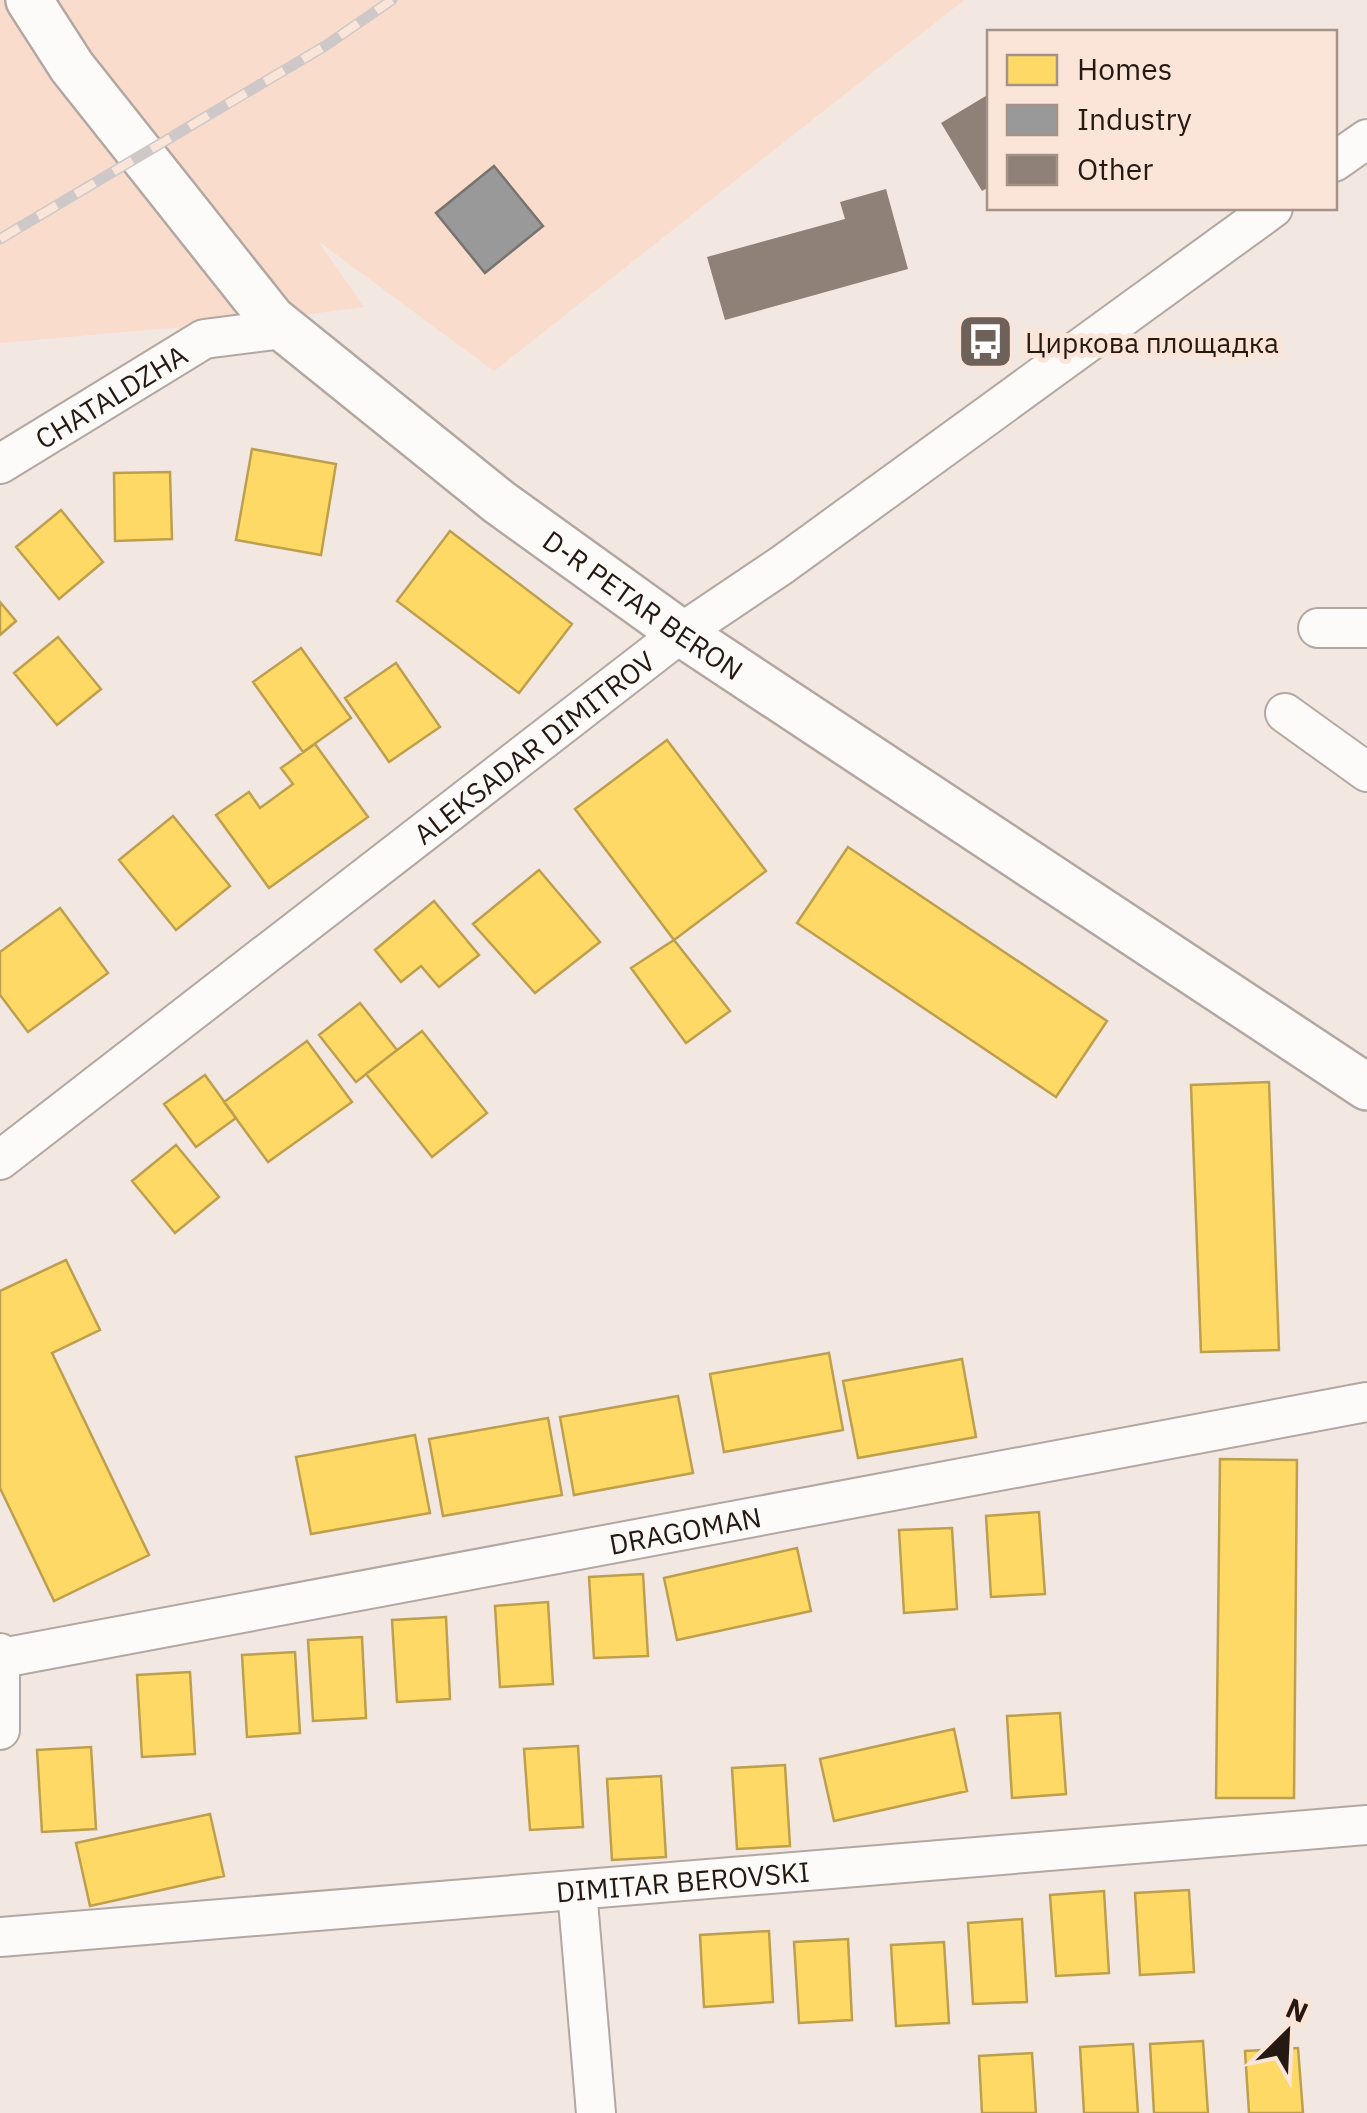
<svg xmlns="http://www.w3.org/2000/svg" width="1367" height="2113" viewBox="0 0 1367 2113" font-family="'IBM Plex Sans',sans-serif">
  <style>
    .built { fill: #f9dccc }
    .homes { fill: #ffd966; stroke: #be9f4d; stroke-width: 2.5 }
    .industry { fill: #999; stroke: #767370; stroke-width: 2.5 }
    .building { fill: #8f8177 }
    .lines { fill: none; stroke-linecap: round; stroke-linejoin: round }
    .minor-casing { stroke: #b3a7a1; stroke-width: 42 }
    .tertiary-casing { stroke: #b3a7a1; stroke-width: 50 }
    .minor { stroke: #fdfbfa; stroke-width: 38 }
    .tertiary { stroke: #fdfbfa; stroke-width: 45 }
    .rail-casing { stroke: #cec9c8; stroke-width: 11 }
    .rail { stroke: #fbe5d9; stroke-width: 8; stroke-dasharray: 22; stroke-linecap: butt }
    .labels { text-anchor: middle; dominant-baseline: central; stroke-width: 10; stroke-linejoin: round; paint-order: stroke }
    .poi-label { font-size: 28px; fill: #251912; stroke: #fbe5d9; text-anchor: start }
    .street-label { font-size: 28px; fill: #251912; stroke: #fbe5d9 }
  </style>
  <rect width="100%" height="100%" fill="#f3e7e1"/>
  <path class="built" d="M0,0H964L494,371L318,241L364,307L272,319L0,343Z"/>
  <path class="homes" d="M252,449L336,464L321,555L236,540Z
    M170,472L172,539L115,541L114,473Z
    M61,510L103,562L59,599L16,547Z
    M450,531L572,624L519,693L397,601Z
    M0,602L16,621L0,635Z
    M58,637L101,689L57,725L14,673Z
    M301,648L351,718L303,752L253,682Z
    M396,663L440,727L389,762L345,698Z
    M667,740L766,871L674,940L575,809Z
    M315,744L368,817L269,888L216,815L249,792L260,808L293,784L281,768Z
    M173,816L230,886L176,930L119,860Z
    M848,847L1107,1021L1056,1097L797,923Z
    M539,870L600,942L535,993L473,924Z
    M434,901L479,955L439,987L421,966L401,982L375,950Z
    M60,908L108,973L28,1032L0,995V952Z
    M674,940L730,1011L686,1043L631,968Z
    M360,1003L397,1050L356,1082L319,1035Z
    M422,1031L487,1113L432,1157L366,1074Z
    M307,1041L352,1102L268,1162L224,1102Z
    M205,1075L236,1118L196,1147L164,1104Z
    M1269,1082L1279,1350L1201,1352L1191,1085Z
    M176,1145L219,1197L175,1233L132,1181Z
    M66,1260L100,1330L52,1353L149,1555L54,1601L0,1488V1291Z
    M829,1353L843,1430L724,1452L710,1374Z
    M962,1359L976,1437L858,1458L843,1381Z
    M678,1396L693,1473L574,1495L560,1417Z
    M548,1418L562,1495L443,1516L429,1439Z
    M415,1435L430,1513L311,1534L296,1457Z
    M1220,1459L1297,1460L1294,1798H1216Z
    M1039,1512L1045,1594L991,1597L986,1516Z
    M952,1528L957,1609L904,1613L899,1530Z
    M797,1548L811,1611L677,1640L664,1578Z
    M643,1574L648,1656L594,1658L589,1577Z
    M548,1602L553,1684L500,1687L495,1606Z
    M446,1617L450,1699L397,1702L392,1620Z
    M362,1637L366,1718L313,1721L308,1640Z
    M295,1652L300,1733L247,1737L242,1655Z
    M190,1672L195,1754L142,1757L137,1675Z
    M1060,1713L1066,1794L1012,1798L1007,1716Z
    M954,1729L967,1791L834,1821L820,1759Z
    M578,1746L583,1827L530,1830L524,1749Z
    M91,1747L96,1829L42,1832L37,1750Z
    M785,1765L790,1846L737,1849L732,1768Z
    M661,1776L666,1857L612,1860L607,1779Z
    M210,1814L224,1876L90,1906L76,1843Z
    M1189,1890L1194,1972L1140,1975L1135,1893Z
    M1104,1891L1109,1973L1056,1976L1050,1895Z
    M1022,1919L1027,2002L973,2004L968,1923Z
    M769,1931L773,2002L704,2007L700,1935Z
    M848,1939L852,2020L799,2023L794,1942Z
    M944,1942L949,2023L896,2026L891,1945Z
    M1203,2041L1208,2113H1154L1150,2044Z
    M1133,2044L1138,2113H1084L1080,2047Z
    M1298,2048L1303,2113H1249L1245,2051Z
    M1032,2053L1036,2113H982L979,2056Z"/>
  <path class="industry" d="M494,166L543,226L485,273L436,213Z"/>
  <path class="building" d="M989,94V187L982,191L941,123Z
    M886,189L908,269L725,320L707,257L845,219L840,202Z"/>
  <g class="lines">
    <defs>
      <g id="minor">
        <path d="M1334,162L1367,139"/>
        <path id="s1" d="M0,464L204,339L283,329"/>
        <path d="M1318,628H1367"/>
        <path d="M1285,713L1367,772"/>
        <path id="s2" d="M0,1160L681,633L782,565L1273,208"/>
        <path d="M0,1653V1730"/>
        <path id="s3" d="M2,1658L1367,1402"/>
        <path d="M577,1890L596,2113"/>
        <path id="s4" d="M0,1937L1367,1825"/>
      </g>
      <g id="tertiary">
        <path id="s5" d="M29,0L72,67L272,319L499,502L681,633L1367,1087"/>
      </g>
    </defs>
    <use href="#minor" class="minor-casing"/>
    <use href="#tertiary" class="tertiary-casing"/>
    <use href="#minor" class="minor"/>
    <use href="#tertiary" class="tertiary"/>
    <defs>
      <path id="rail" d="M0,239L325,46L392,0"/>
    </defs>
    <use href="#rail" class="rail-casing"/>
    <use href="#rail" class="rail"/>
  </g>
  <defs>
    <symbol id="bus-square" viewBox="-11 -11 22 22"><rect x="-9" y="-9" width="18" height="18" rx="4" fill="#6d615a" stroke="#fbe5d9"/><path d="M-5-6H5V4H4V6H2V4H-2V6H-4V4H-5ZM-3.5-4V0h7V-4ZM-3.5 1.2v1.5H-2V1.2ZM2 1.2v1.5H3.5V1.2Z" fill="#fff"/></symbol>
  </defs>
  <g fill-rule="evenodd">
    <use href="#bus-square" x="954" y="310" width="63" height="63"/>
  </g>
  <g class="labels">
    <g class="poi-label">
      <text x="1025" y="342">Циркова площадка</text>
    </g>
    <g class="street-label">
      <text stroke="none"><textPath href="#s1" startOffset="130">CHATALDZHA</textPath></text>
      <text stroke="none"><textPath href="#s5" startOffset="870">D-R PETAR BERON</textPath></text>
      <text stroke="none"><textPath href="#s2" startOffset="675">ALEKSADAR DIMITROV</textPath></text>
      <text stroke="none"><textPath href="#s3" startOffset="695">DRAGOMAN</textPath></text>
      <text stroke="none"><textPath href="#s4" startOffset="685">DIMITAR BEROVSKI</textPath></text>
    </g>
  </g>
  <rect x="987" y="30" width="350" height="180" fill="#fbe5d9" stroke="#a59389" stroke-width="2.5"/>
  <rect x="1007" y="55" width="50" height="30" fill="#ffd966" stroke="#a59389" stroke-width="2.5"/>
  <text x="1077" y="80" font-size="30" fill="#251912">Homes</text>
  <rect x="1007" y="105" width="50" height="30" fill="#999999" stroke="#a59389" stroke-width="2.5"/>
  <text x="1077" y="130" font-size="30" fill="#251912">Industry</text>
  <rect x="1007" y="155" width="50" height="30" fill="#8f8177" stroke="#a59389" stroke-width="2.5"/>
  <text x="1077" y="180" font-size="30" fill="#251912">Other</text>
  <g transform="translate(1287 2033) rotate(24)" stroke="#fbe5d9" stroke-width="8" paint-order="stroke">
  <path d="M0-8L18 38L0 25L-18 38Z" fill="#251912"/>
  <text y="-15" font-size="28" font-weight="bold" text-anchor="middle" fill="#251912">N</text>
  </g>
</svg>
